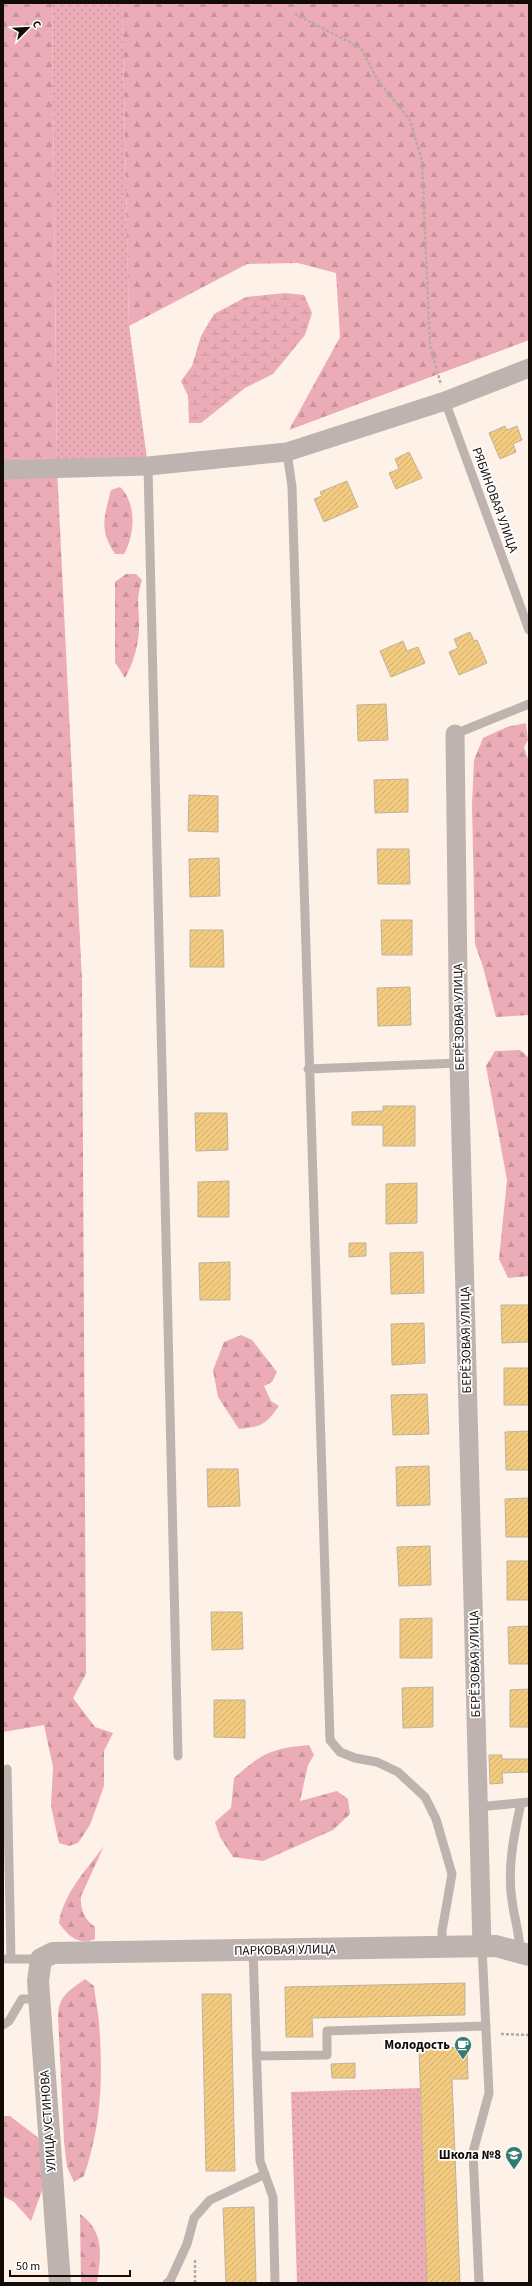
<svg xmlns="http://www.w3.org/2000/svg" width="532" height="2286" viewBox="0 0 532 2286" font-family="'Source Sans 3',sans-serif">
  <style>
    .green { fill: url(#green-dots) }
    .forest { fill: url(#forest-firs) }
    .wetland { fill: url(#wetland-marsh) }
    .building { fill: url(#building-hatch); stroke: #beb39e }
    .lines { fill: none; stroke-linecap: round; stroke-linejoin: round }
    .path { stroke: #b6aba3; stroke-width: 2.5; stroke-dasharray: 3 2; stroke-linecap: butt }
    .service { stroke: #bfb3b0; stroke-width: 9 }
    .minor { stroke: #bfb3b0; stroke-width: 19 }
    .tertiary { stroke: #bfb3b0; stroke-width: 22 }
    .labels { text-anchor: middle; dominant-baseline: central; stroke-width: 3.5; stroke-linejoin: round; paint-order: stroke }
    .street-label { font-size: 13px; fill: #120b06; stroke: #fff }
    .poi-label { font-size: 13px; font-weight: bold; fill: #120b06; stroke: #fff; text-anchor: end }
  </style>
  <defs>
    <pattern id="green-dots" width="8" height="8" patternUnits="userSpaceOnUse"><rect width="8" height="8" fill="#ebacb8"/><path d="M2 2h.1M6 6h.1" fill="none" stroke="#c8939d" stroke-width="1.8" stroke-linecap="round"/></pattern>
    <pattern id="forest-firs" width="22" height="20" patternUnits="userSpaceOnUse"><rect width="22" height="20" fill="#ebacb8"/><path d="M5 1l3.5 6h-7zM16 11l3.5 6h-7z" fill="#c8939d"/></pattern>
    <pattern id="wetland-marsh" width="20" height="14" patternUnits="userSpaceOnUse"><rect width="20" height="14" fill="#ebacb8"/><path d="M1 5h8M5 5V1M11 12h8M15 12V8" fill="none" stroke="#c8939d"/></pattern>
    <pattern id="building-hatch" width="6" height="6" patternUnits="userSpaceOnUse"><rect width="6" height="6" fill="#f2cb80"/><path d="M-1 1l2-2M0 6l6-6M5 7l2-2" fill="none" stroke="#cead6d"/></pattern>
  </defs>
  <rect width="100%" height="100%" fill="#fef1e7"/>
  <path class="green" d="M52,3H122L129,325L148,466L57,467Z
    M420,2088L427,2283H297L291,2092Z"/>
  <path class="forest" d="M3,3H52L57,467L82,981L86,1674L73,1698L95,1727L113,1733L104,1751V1786L90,1825L78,1843L69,1846L59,1843L51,1806L53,1767L44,1725L3,1732Z
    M122,3H529V340L289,430L340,337L336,273L298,263L247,264L129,326Z
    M120,487C137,503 135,535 124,554H115C99,530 104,517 111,490Z
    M126,574H136L142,580C135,602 140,609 139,630C138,647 133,664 125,678L115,662V582Z
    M526,723L528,740L524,747L529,762V1015L496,1017L483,967L475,944L472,805L474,760L483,738L507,727Z
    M520,1050L529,1058V1276L508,1278L499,1259L507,1180L486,1066L495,1051Z
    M241,1335L252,1340L277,1372L272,1382L264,1386L271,1401L279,1406C266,1424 262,1427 239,1429L218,1397L213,1370L224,1342Z
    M309,1745L314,1755L308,1765L300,1801L337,1791L348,1799L350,1814L333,1830L263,1861L233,1857L220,1837L215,1822L231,1808L234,1778C262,1753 273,1748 309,1745Z
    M104,1846L81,1896C80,1909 84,1919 95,1927V1939C79,1946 68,1936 59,1923C63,1894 87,1869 104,1846Z
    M85,1979L94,1986C95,1998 98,2010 99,2022C103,2078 102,2122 84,2176L74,2182L67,2167L64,2142L58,2016C59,1995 69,1991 85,1979Z
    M3,2116H10L40,2139L44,2185L31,2221L14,2202L3,2196Z
    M80,2214C105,2232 101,2255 97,2283H81Z"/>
  <path class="wetland" d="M285,293L304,295L312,313L305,335L273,374L245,388L201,423H189L188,396L181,381L192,366L201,336L214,314L246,297Z"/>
  <path class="building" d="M505,426L507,430L517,426L522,440L513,444L516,452L500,459L489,433Z
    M409,452L422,478L396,489L389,473L399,469L395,459Z
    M347,481L358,507L324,522L314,499L322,496L320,492Z
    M470,632L474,641L477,640L487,663L459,675L449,652L458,648L454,639Z
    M403,641L407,651L418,647L425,663L391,677L380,651Z
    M386,704L388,740L358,741L357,705Z
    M408,779V812L375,813L374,780Z
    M189,795L218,796V832L188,831Z
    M377,849H409L410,884H378Z
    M219,858L220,896L190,897L189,859Z
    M381,920H412V955H382Z
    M190,930H223L224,967H190Z
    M410,987L411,1025L378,1026L377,988Z
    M383,1106H415V1146H383V1125H352V1112L383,1111Z
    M195,1113H227L228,1150L196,1151Z
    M229,1181V1217H198V1182Z
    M417,1183V1223L386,1224V1184Z
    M349,1243H366V1256L349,1257Z
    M423,1252L424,1293L391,1294L390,1253Z
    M230,1262V1300H200L199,1263Z
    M501,1305H529V1342L502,1343Z
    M424,1323L425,1363L392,1365L391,1324Z
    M504,1368H529V1405H504Z
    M427,1394L429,1434L393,1435L391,1395Z
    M529,1431V1470H506L505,1432Z
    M429,1466L430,1505L397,1506L396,1467Z
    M207,1469H238L240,1506L208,1507Z
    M529,1498V1537H506L505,1499Z
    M430,1546L431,1585L399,1586L397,1547Z
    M507,1561H529V1600H507Z
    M211,1612H242L243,1649L212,1650Z
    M432,1618V1658H400V1619Z
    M529,1626V1664H509L508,1627Z
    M433,1687V1727L403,1728L402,1688Z
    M529,1689V1727H510V1690Z
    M214,1700H245V1738L214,1737Z
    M489,1755H502V1759H529V1772L502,1773L503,1783L490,1784Z
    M465,1983V2015L312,2018L313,2037H286L285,1987Z
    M202,1994H231L235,2171H206Z
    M467,2047L468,2079H452L460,2283H427L419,2049Z
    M355,2063V2078H332L331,2064Z
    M254,2207L256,2283H226L223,2208Z"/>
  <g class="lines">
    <path class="path" d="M295,14L361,48L377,79L410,120L422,161L430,345L441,385
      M501,2034L529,2035
      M195,2260V2283"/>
    <path class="service" d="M445,401L529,630
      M287,452L292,487L330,1740L340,1752L355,1758L377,1762L398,1772L425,1797L436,1819L452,1874L442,1931V1947
      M148,466L178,1756
      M455,734L529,704
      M308,1069L459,1063
      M7,1769L11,1958
      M478,1807L529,1802
      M253,1950L260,2161L273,2197L275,2283
      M520,1952C520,1934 514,1918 512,1900C507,1869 514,1834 521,1803
      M3,1959H41
      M3,2025L9,2021L22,1999H39
      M256,2056L327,2055V2031L486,2026
      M167,2283L170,2281L187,2244L194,2218L210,2200L265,2174
      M479,2283L473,2152L489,2093L482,1947"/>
    <path class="minor" d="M3,470L148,466L287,452L445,401L529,368
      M455,734L459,1063L482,1947"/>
    <path class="tertiary" d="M60,2283L38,1981L41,1959L53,1953L496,1946L529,1955"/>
  </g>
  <defs>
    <symbol id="cafe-pin" viewBox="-11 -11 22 30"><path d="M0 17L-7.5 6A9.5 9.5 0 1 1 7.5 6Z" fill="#337a72" stroke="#fff"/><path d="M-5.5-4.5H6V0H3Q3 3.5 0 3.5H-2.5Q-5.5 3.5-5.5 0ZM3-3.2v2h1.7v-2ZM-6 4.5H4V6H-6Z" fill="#fff"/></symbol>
    <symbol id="school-pin" viewBox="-11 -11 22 30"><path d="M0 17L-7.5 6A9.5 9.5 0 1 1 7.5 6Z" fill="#337a72" stroke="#fff"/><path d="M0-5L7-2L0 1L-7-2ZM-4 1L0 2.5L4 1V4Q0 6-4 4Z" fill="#fff"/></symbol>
  </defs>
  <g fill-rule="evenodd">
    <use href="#cafe-pin" x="453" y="2035" width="20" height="27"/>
    <use href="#school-pin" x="504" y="2145" width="20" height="27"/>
  </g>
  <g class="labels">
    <g class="street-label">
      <text transform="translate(495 500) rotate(70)">РЯБИНОВАЯ УЛИЦА</text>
      <text transform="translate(459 1017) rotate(-91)">БЕРЁЗОВАЯ УЛИЦА</text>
      <text transform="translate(466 1340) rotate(-91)">БЕРЁЗОВАЯ УЛИЦА</text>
      <text transform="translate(475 1664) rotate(-91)">БЕРЁЗОВАЯ УЛИЦА</text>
      <text transform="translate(285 1950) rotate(-1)">ПАРКОВАЯ УЛИЦА</text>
      <text transform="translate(48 2121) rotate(-94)">УЛИЦА УСТИНОВА</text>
    </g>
    <g class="poi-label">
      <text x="450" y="2045">Молодость</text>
      <text x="501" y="2155">Школа №8</text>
    </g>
  </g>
  <rect width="532" height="2286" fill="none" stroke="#120b06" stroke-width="8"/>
  <g transform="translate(28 28) rotate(66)" stroke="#ffffff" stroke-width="3" paint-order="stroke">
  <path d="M0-3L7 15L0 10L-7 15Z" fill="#120b06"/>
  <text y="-6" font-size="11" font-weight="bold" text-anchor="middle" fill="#120b06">С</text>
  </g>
  <path d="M10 2270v6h120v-6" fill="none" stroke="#120b06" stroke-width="2"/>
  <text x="16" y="2270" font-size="12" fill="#120b06" stroke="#ffffff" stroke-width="3" paint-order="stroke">50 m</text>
</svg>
